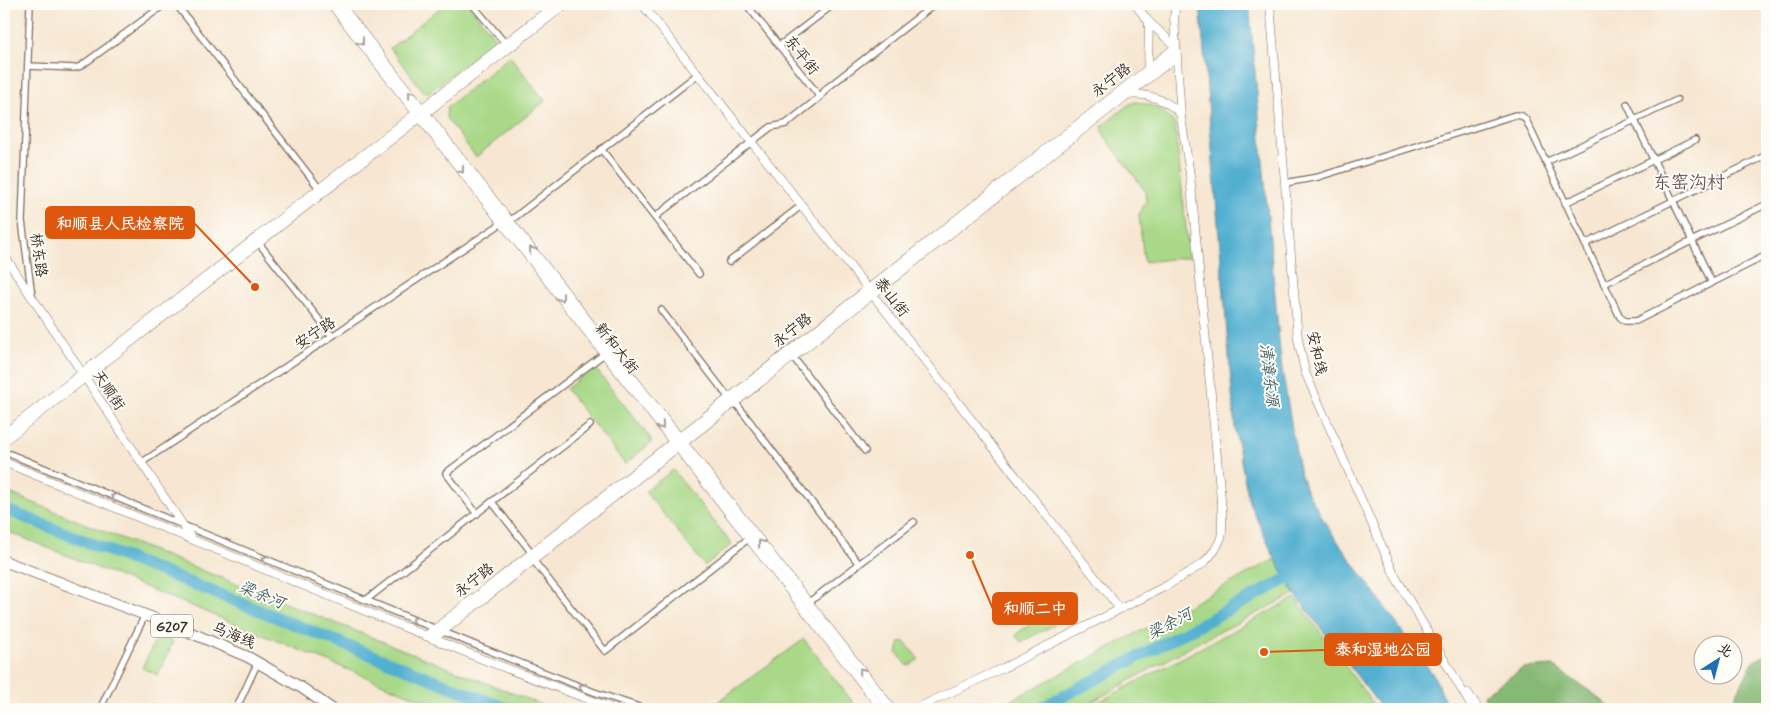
<svg xmlns="http://www.w3.org/2000/svg" width="1771" height="713" viewBox="0 0 1771 713" font-family="Mynerve,'LXGW WenKai TC',sans-serif">
<rect width="100%" height="100%" fill="#fdfcf7"/>
<filter id="ink" filterUnits="userSpaceOnUse"><feTurbulence type="fractalNoise" baseFrequency=".02" numOctaves="2"/><feDisplacementMap in="SourceGraphic" scale="10" xChannelSelector="R" yChannelSelector="G"/><feConvolveMatrix kernelMatrix="1 2 1 2 8 2 1 2 1" color-interpolation-filters="sRGB"/></filter>
<filter id="wash" filterUnits="userSpaceOnUse"><feTurbulence type="fractalNoise" baseFrequency=".0096" numOctaves="4" result="noise"/><feDisplacementMap in="SourceGraphic" scale="20" xChannelSelector="R" yChannelSelector="G"/><feGaussianBlur stdDeviation="1.12" result="paint"/><feColorMatrix in="noise" values="0 0 0 0 0 0 0 0 0 0 0 0 0 0 0 0 0 1.4 0 .05"/><feComposite in="paint" operator="in"/></filter>
<g filter="url(#wash)">
<rect width="100%" height="100%" fill="#f7e7d2"/>
<g fill="#a9d988" stroke="#728253">
<polygon points="445,4 468,4 497,40 428,93 424,92 390,48"/>
<polygon points="510,56 545,101 476,157 446,118 447,107"/>
<path d="M1135,102C1150,103 1167,111 1175,125L1189,257L1144,262L1139,214L1146,202L1145,191L1104,135L1102,126L1128,105Z"/>
<polygon points="594,367 651,439 651,443 625,464 566,389"/>
<polygon points="673,470 732,544 705,566 645,491"/>
<path d="M4,491C186,565 370,636 552,709H445L4,530Z"/>
<polygon points="1275,559 1295,594 1201,641 1079,709 995,709"/>
<polygon points="1295,598 1377,709 1084,709 1091,706"/>
<polygon points="1047,611 1052,617 1054,625 1021,642 1017,638 1016,636 1019,632"/>
<polygon points="158,635 173,642 158,675 142,668"/>
<polygon points="804,639 858,709 708,709"/>
<polygon points="904,641 918,658 918,660 908,666 897,653 900,642"/>
</g>
<g fill="#86b974" stroke="#607249">
<polygon points="1767,654 1767,709 1729,709 1753,662"/>
<polygon points="1553,666 1594,694 1612,709 1488,709 1483,695 1523,668"/>
</g>
<polygon fill="#51afd0" stroke="#466c77" points="1200,4 1249,4 1281,363 1299,470 1306,490 1329,529 1432,673 1438,684 1448,709 1382,709 1295,594 1275,559 1249,502 1235,430"/>
<g fill="none" stroke-linecap="round" stroke-linejoin="round">
<g stroke="#51afd0" stroke-width="12">
<polyline points="4,509 507,709"/>
<polyline points="1039,709 1300,572"/>
</g>
</g>
</g>
<g filter="url(#ink)">
<g fill="none" stroke-linecap="round" stroke-linejoin="round">
<defs>
<g id="street">
<polyline points="30,4 22,221 32,296"/>
<polyline points="176,4 319,188"/>
<polyline points="472,4 505,43"/>
<polyline points="746,4 820,97"/>
<polyline points="779,46 834,4"/>
<polyline points="28,66 75,68 81,66 165,4"/>
<polyline points="1627,104 1712,283"/>
<polyline points="601,149 699,274"/>
<polyline points="1546,162 1677,100"/>
<polyline points="1285,183 1318,177 1515,115 1522,116 1526,120 1620,317 1625,321 1636,321 1767,255"/>
<polyline points="1565,203 1695,140"/>
<polyline points="655,217 771,127 786,124 820,97 827,88 935,4"/>
<polyline points="510,221 698,74"/>
<polyline points="258,242 332,336"/>
<polyline points="1585,244 1767,155"/>
<polyline points="729,262 802,205"/>
<polyline points="1604,284 1767,204"/>
<polyline points="661,310 729,398"/>
<polyline points="793,357 865,451"/>
<polyline points="735,402 859,564"/>
<polyline points="4,454 10,454 480,647 594,692 645,709"/>
<polyline points="141,463 502,223"/>
<polyline points="492,502 532,553"/>
<polyline points="477,514 446,473 604,354"/>
<polyline points="533,560 605,651 748,539"/>
<polyline points="366,600 590,425"/>
<polyline points="808,603 914,522"/>
<polyline points="100,709 145,615"/>
<polyline points="236,709 258,662"/>
</g>
<g id="secondary">
<polyline points="331,4 882,709"/>
<polyline points="340,4 892,709"/>
<polyline points="642,4 949,391 1120,609"/>
<polyline points="1270,4 1298,339 1305,372 1395,576 1473,709"/>
<polyline points="1148,69 1149,22"/>
<path d="M1127,95C1147,93 1167,99 1181,115"/>
<polyline points="4,255 192,539"/>
<polyline points="4,434 556,4"/>
<polyline points="4,441 566,4"/>
<polyline points="4,462 482,659 614,709"/>
<polyline points="426,636 1176,47 1149,22 1135,4"/>
<polyline points="433,639 1177,56"/>
<polyline points="1468,693 1479,709"/>
<polyline points="915,709 1003,668 1168,585 1204,563 1215,550 1221,538 1222,531 1222,510 1190,175 1181,117 1174,17 1176,4"/>
</g>
<polyline id="highway" points="4,561 182,629 248,657 302,688 332,709"/>
</defs>
<use href="#street" stroke="#7d6c5d" stroke-width="8"/>
<use href="#secondary" stroke="#7d6c5d" stroke-width="9"/>
<use href="#highway" stroke="#7d6c5d" stroke-width="12"/>
<use href="#street" stroke="#fff" stroke-width="5.5"/>
<use href="#secondary" stroke="#fff" stroke-width="8"/>
<use href="#highway" stroke="#fff" stroke-width="10"/>
</g>
<defs><path id="oneway-chevron" d="M-2-3.5L2.5 0L-2 3.5" fill="none" stroke-width="1.6" stroke-linecap="round" stroke-linejoin="round" transform="scale(1.25)"/></defs>
<g stroke="#a79f9a">
<use href="#oneway-chevron" transform="translate(361 42) rotate(52)"/>
<use href="#oneway-chevron" transform="translate(411 94) rotate(-128)"/>
<use href="#oneway-chevron" transform="translate(461 170) rotate(52)"/>
<use href="#oneway-chevron" transform="translate(532 250) rotate(-128)"/>
<use href="#oneway-chevron" transform="translate(561 298) rotate(52)"/>
<use href="#oneway-chevron" transform="translate(661 426) rotate(52)"/>
<use href="#oneway-chevron" transform="translate(114 497) rotate(-158)"/>
<use href="#oneway-chevron" transform="translate(761 543) rotate(-128)"/>
<use href="#oneway-chevron" transform="translate(265 559) rotate(-158)"/>
<use href="#oneway-chevron" transform="translate(415 620) rotate(-158)"/>
<use href="#oneway-chevron" transform="translate(862 671) rotate(-128)"/>
<use href="#oneway-chevron" transform="translate(582 687) rotate(-158)"/>
</g>
</g>
<g text-anchor="middle" stroke-width="4" stroke-linejoin="round" paint-order="stroke">
<rect fill="#fdfcf7" stroke="#75695f" stroke-width="1" x="151" y="614.5" width="42" height="23" rx="4"/>
<g font-size="14" font-weight="bold" fill="#3b2a1e">
<text x="172" y="631">G207</text>
</g>
<g font-size="15" fill="#3b2a1e" stroke="#fdfcf7">
<text transform="translate(802 55) rotate(52)" y="5">东平街</text>
<text transform="translate(1111 80) rotate(-38)" y="5">永宁路</text>
<text transform="translate(39 255) rotate(82)" y="5">桥东路</text>
<text transform="translate(892 297) rotate(52)" y="5">泰山街</text>
<text transform="translate(792 330) rotate(-38)" y="5">永宁路</text>
<text transform="translate(315 333) rotate(-33)" y="5">安宁路</text>
<text transform="translate(617 348) rotate(52)" y="5">新和大街</text>
<text transform="translate(1317 353) rotate(78)" y="5">安和线</text>
<text transform="translate(109 390) rotate(56)" y="5">天顺街</text>
<text transform="translate(474 580) rotate(-38)" y="5">永宁路</text>
<text transform="translate(234 635) rotate(23)" y="5">乌海线</text>
</g>
<g font-size="16" font-style="italic" fill="#445f65" stroke="#fdfcf7">
<text transform="translate(1270 375) rotate(83)" y="6">清漳东源</text>
<text transform="translate(262 594) rotate(22)" y="6">梁余河</text>
<text transform="translate(1169 623) rotate(-28)" y="6">梁余河</text>
</g>
<g font-size="18" fill="#6c5055" stroke="#fdfcf7">
<text x="1689" y="188">东窑沟村</text>
</g>
</g>
<path fill="none" stroke="#df570d" stroke-width="2" d="M255 287L194 223M970 555L993 609M1264 652L1325 650"/>
<g fill="#df570d" stroke="#fdfcf7" stroke-width="2">
<circle cx="255" cy="287" r="5"/>
<circle cx="970" cy="555" r="5"/>
<circle cx="1264" cy="652" r="5"/>
</g>
<g fill="#df570d" stroke="#df570d" stroke-width="2">
<rect x="46" y="207" width="148" height="31" rx="5"/>
<rect x="993" y="593" width="84" height="31" rx="5"/>
<rect x="1325" y="634" width="116" height="31" rx="5"/>
</g>
<g font-size="16" text-anchor="middle" font-weight="bold" fill="#fff">
<text x="120" y="229">和顺县人民检察院</text>
<text x="1035" y="614">和顺二中</text>
<text x="1383" y="655">泰和湿地公园</text>
</g>
<rect width="1771" height="713" fill="none" stroke="#fdfcf7" stroke-width="20"/>
<g transform="translate(1718 660) rotate(36)"><circle r="24" fill="#fdfcf7" stroke="#afa8a0"/>
<path d="M0-4L9 19L0 12L-9 19Z" fill="#1f6fb2"/>
<text y="-8" font-size="14" font-weight="bold" text-anchor="middle" fill="#3b2a1e">北</text>
</g>
</svg>
